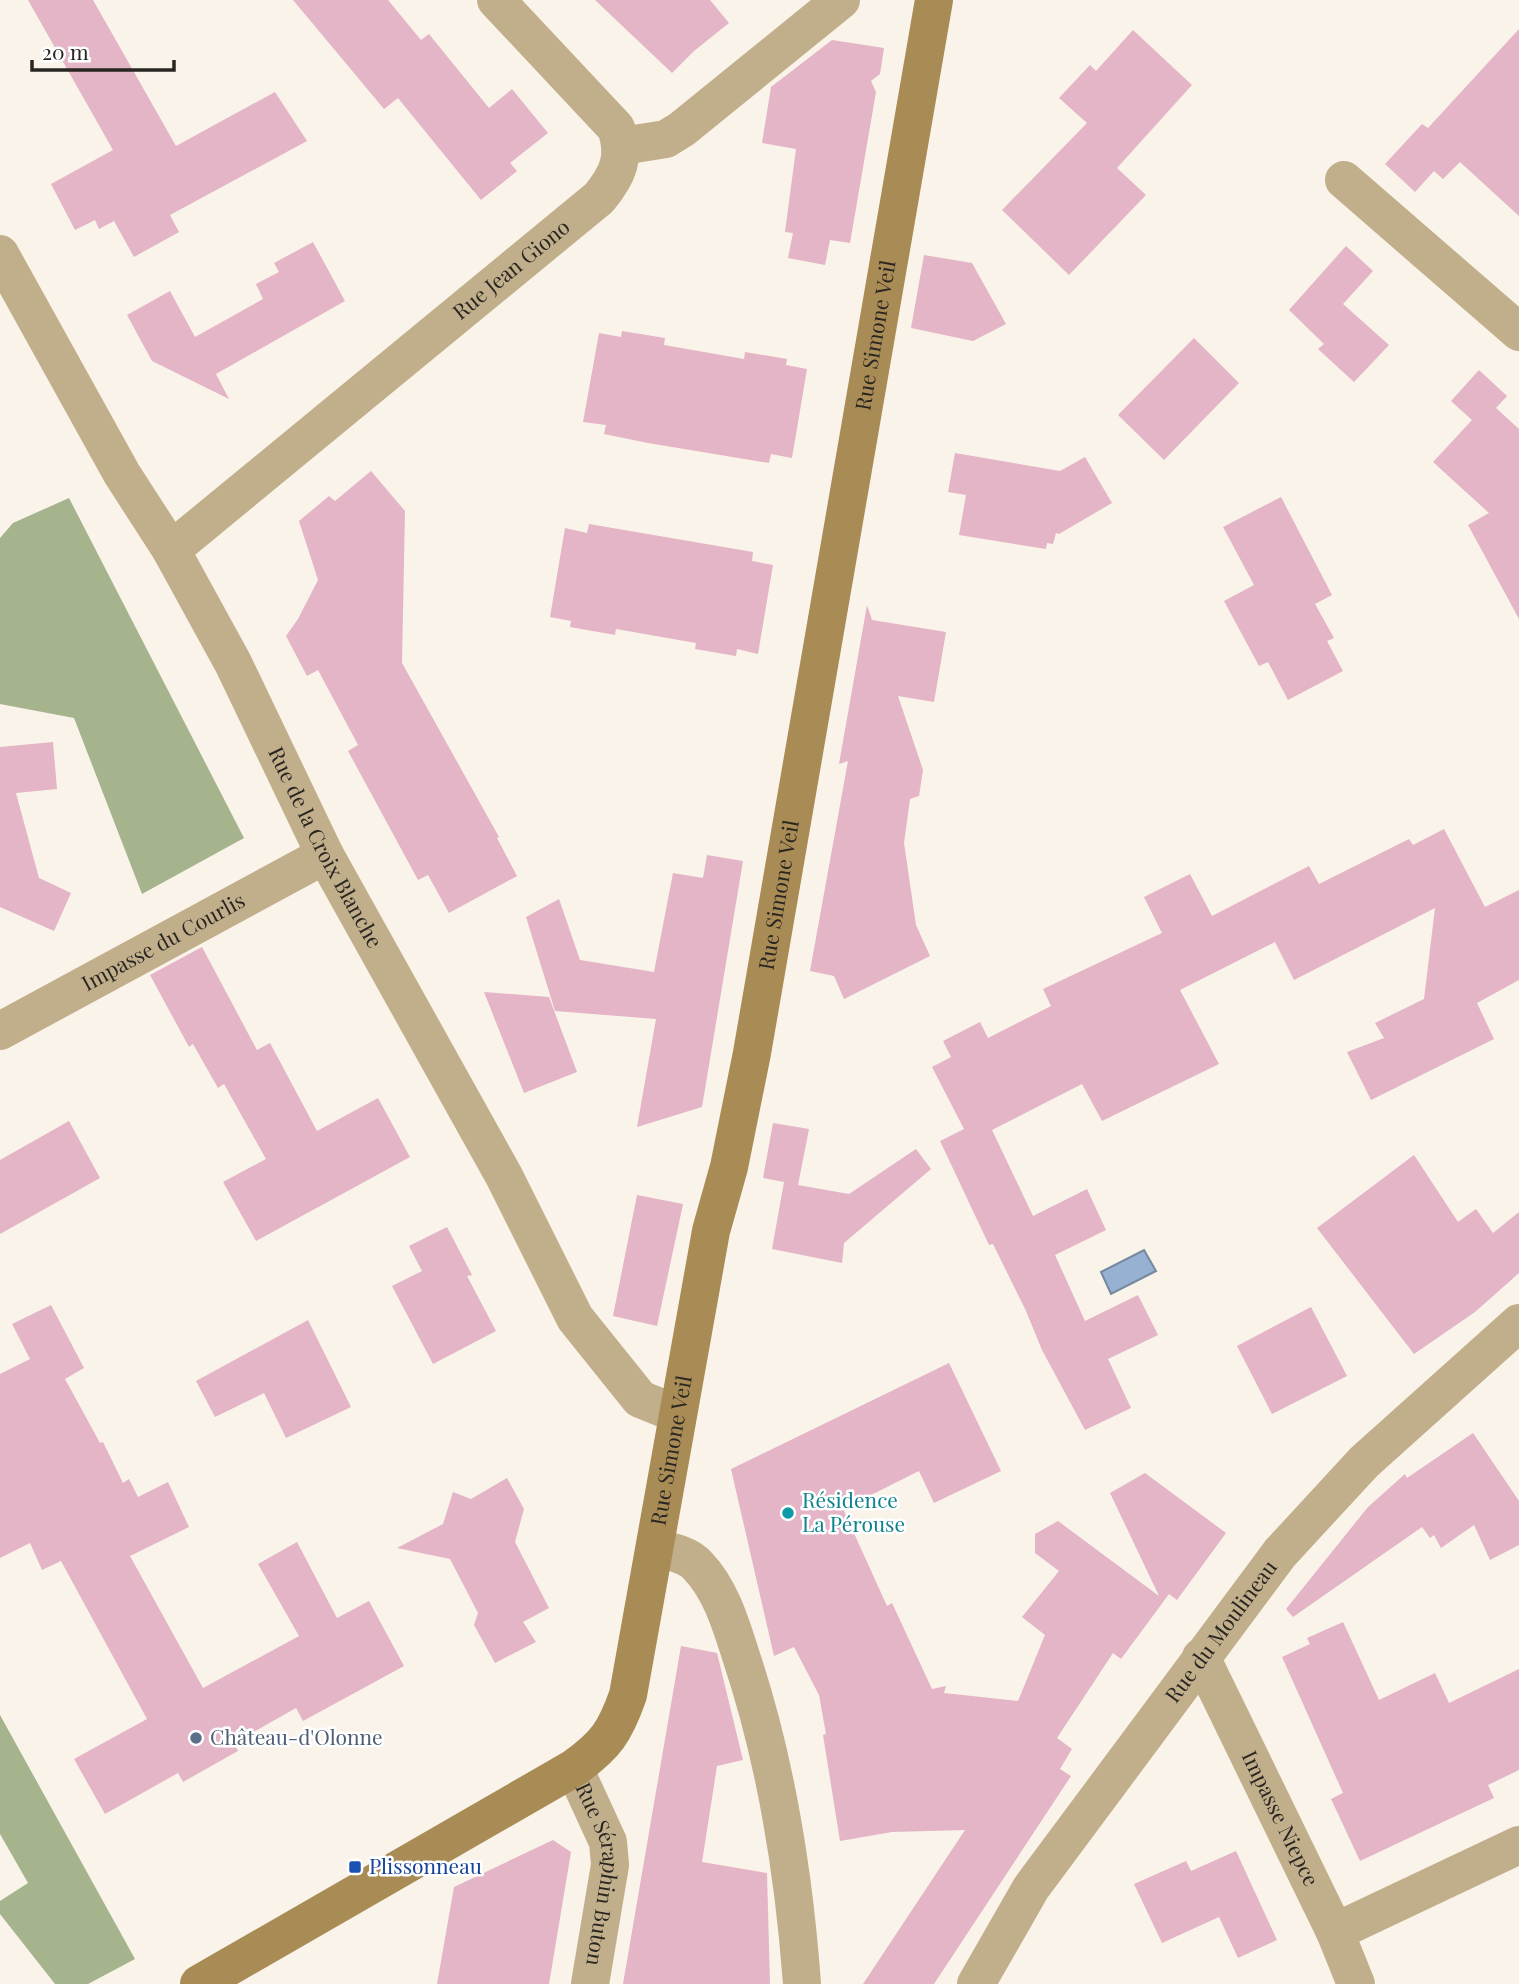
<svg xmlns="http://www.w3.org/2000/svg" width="1519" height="1984" viewBox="0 0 1519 1984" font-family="'Playfair Display',serif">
<rect width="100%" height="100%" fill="#faf3e9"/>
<g fill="#a5b48d">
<polygon points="69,498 244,838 142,894 74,718 0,704 0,538 13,523"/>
<polygon points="0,1715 135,1959 88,1984 55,1984 0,1914 0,1901 28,1883 0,1834"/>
</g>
<polygon fill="#97b1d3" stroke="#76879e" stroke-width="2" points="1144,1250 1156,1271 1111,1294 1101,1272"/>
<g fill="#e3b5c6">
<polygon points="28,0 93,0 176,146 275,92 307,141 170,215 179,232 134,257 114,221 99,229 95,220 75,230 51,184 113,150"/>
<polygon points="293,0 388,0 421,40 429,34 489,108 512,89 548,133 510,163 517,171 481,200 398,98 384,109"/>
<polygon points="595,0 710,0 729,23 694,51 672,73"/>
<polygon points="1519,29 1519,216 1460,162 1443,179 1434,171 1415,192 1385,164 1422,124 1428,128"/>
<polygon points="1133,30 1192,85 1117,168 1146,195 1069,275 1002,210 1087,123 1059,98 1090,65 1096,71"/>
<polygon points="832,40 884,48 880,74 871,81 876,92 850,243 830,240 825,265 788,258 793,233 785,232 796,149 762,143 771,87"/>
<polygon points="313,242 345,301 216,374 229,399 152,361 127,315 170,291 195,337 263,299 256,284 279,272 274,263"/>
<polygon points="1346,246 1373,271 1343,304 1389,345 1354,382 1318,349 1324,344 1289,310"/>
<polygon points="924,255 972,263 1006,324 973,341 911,328"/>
<polygon points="622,331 665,338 664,345 744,359 745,352 787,359 786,365 807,369 792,458 771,454 769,463 648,443 604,434 606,425 583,422 599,333 621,337"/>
<polygon points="1194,338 1239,383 1164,460 1118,415"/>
<polygon points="1479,370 1507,396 1496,408 1519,429 1519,619 1468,525 1489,513 1433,462 1472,420 1451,401"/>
<polygon points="955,453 1060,471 1085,457 1112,503 1059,534 1056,533 1053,544 1047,543 1046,549 959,535 966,495 948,492"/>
<polygon points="371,471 405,511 402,663 499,837 497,838 517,876 449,913 428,875 418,880 348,751 358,745 318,670 307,676 286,636 298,619 318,580 299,521 329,496 335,501"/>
<polygon points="1281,497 1332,595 1315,604 1334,638 1327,641 1343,671 1288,700 1268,662 1259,666 1224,601 1254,585 1223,527"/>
<polygon points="589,524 753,552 752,561 773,565 758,654 737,649 736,656 695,649 696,643 616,629 615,635 570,627 571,621 550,617 565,528 587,533"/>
<polygon points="867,605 872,620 946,632 934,702 898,696 923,770 919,796 910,799 904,843 916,925 930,956 844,999 834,976 810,971 848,761 839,764"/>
<polygon points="53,742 57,789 16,793 39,878 71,893 54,931 0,907 0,747"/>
<polygon points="1444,829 1485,907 1519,890 1519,980 1477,1003 1494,1039 1371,1100 1347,1052 1384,1038 1375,1023 1424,999 1435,908 1294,980 1275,942 1180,990 1219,1064 1102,1121 1082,1084 992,1130 1033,1216 1087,1189 1106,1230 1055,1255 1085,1321 1138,1295 1158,1335 1108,1359 1131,1408 1085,1430 1042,1350 1026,1311 993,1244 989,1245 940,1141 964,1129 932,1067 951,1057 943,1041 980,1022 988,1038 1051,1006 1043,989 1162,933 1144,897 1190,874 1212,916 1309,866 1319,884 1409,839 1413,845"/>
<polygon points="707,855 743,861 702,1107 637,1127 656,1019 555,1011 526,917 559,899 580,960 654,972 673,873 703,878"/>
<polygon points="202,947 257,1050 270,1043 317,1131 378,1098 410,1157 256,1241 223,1182 266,1159 224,1084 218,1088 193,1044 189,1047 150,975"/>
<polygon points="484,992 549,997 577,1072 524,1093"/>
<polygon points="69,1121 100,1178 0,1234 0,1160"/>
<polygon points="773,1123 809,1129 798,1185 849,1194 916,1149 931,1169 844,1243 842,1263 772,1249 784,1182 763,1178"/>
<polygon points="1414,1155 1458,1222 1476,1209 1493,1233 1519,1212 1519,1273 1475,1312 1414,1354 1317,1228"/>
<polygon points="637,1195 683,1204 657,1326 613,1316"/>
<polygon points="447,1227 472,1275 467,1276 496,1331 433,1364 392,1286 422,1271 409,1246"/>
<polygon points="51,1305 84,1368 65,1379 100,1443 103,1442 123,1483 129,1479 138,1497 168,1482 189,1527 130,1556 203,1688 299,1636 258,1564 297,1542 337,1618 369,1601 404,1666 303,1721 296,1708 234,1743 238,1751 183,1782 178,1773 105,1814 74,1759 147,1719 61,1561 42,1570 30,1543 0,1558 0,1374 30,1359 12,1324"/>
<polygon points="1311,1307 1347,1376 1272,1414 1237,1346"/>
<polygon points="308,1320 351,1407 286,1438 264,1393 215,1417 196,1381"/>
<polygon points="949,1363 1001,1471 934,1503 919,1471 843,1509 887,1606 892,1603 932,1689 946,1686 944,1693 1018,1701 1045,1635 1022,1617 1059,1571 1035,1553 1035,1534 1058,1521 1159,1596 1110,1493 1145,1473 1226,1533 1177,1600 1169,1594 1121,1659 1113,1653 1057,1738 1072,1749 1060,1769 1071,1776 934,1984 863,1984 965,1830 892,1832 840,1841 823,1735 826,1734 819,1695 794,1647 774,1656 731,1469"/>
<polygon points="1473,1433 1519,1501 1519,1545 1490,1560 1474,1525 1441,1548 1434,1535 1430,1538 1422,1527 1293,1617 1286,1609 1368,1507 1405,1474 1407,1478"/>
<polygon points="507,1478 524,1509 515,1542 549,1608 523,1622 536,1642 495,1663 474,1625 478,1613 450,1559 397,1548 443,1524 453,1492 471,1499"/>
<polygon points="1343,1622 1379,1700 1435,1673 1449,1703 1519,1669 1519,1770 1488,1785 1494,1798 1360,1861 1331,1799 1343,1793 1282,1657 1310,1644 1307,1638"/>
<polygon points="681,1646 717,1653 743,1760 717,1766 702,1862 767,1873 770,1984 623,1984"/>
<polygon points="553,1840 571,1852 549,1984 437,1984 454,1887"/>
<polygon points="1236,1851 1277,1940 1238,1958 1219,1917 1162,1943 1134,1884 1186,1861 1191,1871"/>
</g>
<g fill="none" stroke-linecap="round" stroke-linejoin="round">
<g stroke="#c1ae8b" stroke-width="38">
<polyline points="622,146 666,139 682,129 841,0"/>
<polyline points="1344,180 1519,332"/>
<path id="s1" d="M0,254L122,474L171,550L233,663L325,855L504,1176L575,1318L640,1399L677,1414"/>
<path id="s2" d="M171,550L599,198C618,175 626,157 616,128L496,0"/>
<path id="s3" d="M0,1031L325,855"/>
<path d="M655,1548C669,1551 688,1554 698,1566C721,1590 731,1625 741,1656C776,1761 794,1874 802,1984"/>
<path id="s4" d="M1201,1657L1335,1932L1356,1984"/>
<polyline points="1335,1932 1519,1845"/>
<path id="s5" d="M976,1984L1031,1888L1280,1553L1364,1462L1519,1323"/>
</g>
<path stroke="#c1ae8b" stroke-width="38" id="s6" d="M574,1768L608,1842L610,1865L590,1984"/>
<path stroke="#a88b55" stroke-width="38" id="s7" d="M199,1984L574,1768C606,1745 615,1732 628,1695L711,1231L729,1167L752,1053L934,0"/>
</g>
<circle fill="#0f9aa8" stroke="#fff" stroke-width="2.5" cx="788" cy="1513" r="7"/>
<circle fill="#5c6f8a" stroke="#fff" stroke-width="2.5" cx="196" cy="1738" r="7"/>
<rect fill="#1a4fb4" stroke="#fff" stroke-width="2.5" x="348" y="1860" width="14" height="14" rx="3.5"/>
<g text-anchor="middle" stroke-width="5" stroke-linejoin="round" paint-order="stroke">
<g font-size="21" fill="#292622" stroke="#fff">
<text dy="7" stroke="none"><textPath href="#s2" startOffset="441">Rue Jean Giono</textPath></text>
<text dy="7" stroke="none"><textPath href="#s7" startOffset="1908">Rue Simone Veil</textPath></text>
<text dy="7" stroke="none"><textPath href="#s1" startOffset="677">Rue de la Croix Blanche</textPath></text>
<text dy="7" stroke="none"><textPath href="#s7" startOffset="1340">Rue Simone Veil</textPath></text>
<text dy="7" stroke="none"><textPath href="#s3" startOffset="186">Impasse du Courlis</textPath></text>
<text dy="7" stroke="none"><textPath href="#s7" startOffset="774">Rue Simone Veil</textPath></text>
<text dy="7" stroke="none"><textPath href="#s5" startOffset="430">Rue du Moulineau</textPath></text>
<text dy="7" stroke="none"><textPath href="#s4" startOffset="180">Impasse Niepce</textPath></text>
<text dy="7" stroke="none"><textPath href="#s6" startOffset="112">Rue Séraphin Buton</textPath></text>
</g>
<g font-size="21" fill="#0d838f" stroke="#fff" text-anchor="start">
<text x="802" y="1508">Résidence<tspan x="802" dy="24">La Pérouse</tspan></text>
</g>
<g font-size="21" fill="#4e5e75" stroke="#fff" text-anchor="start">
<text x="210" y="1745">Château-d'Olonne</text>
</g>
<g font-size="21" fill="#164399" stroke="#fff" text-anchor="start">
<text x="369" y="1874">Plissonneau</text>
</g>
</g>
<path d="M32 60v10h142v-10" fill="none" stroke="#292622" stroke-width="3.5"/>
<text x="42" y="60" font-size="21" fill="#292622" stroke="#ffffff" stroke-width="5" paint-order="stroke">20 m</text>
</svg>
